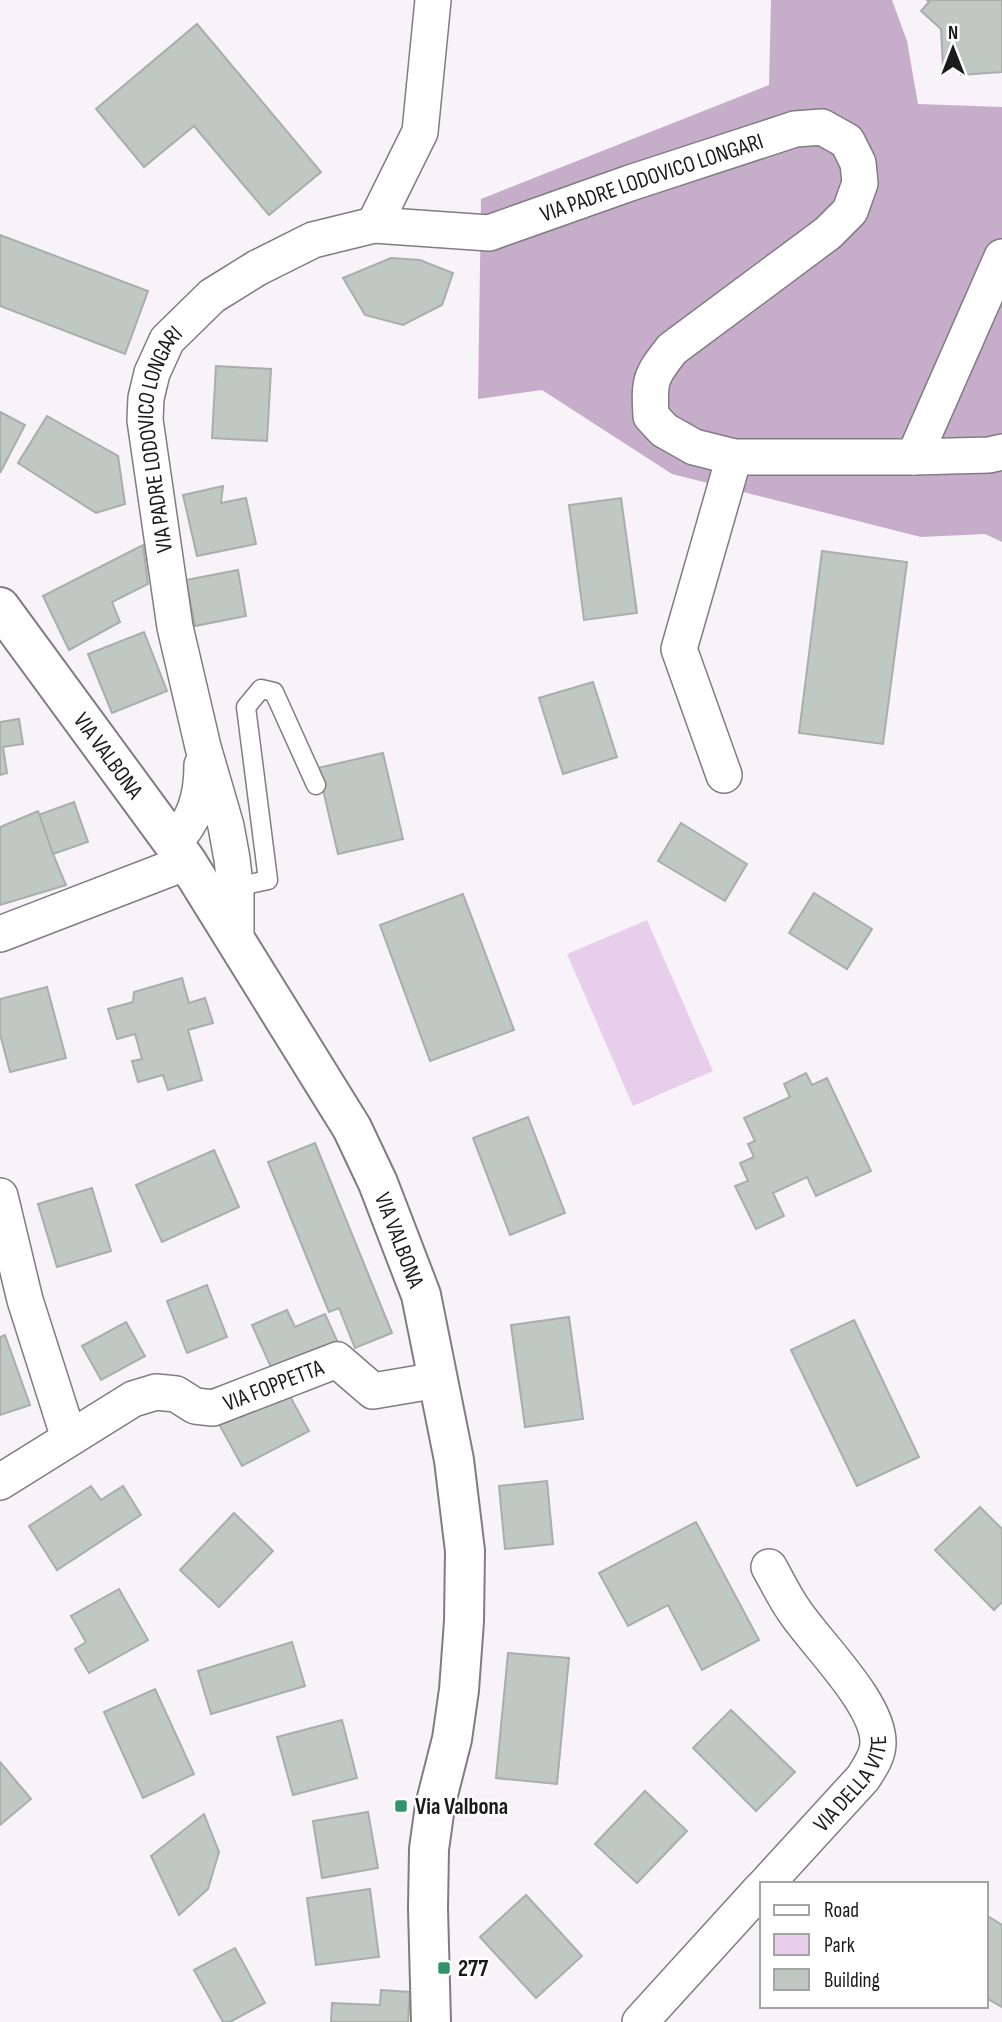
<svg xmlns="http://www.w3.org/2000/svg" width="1002" height="2022" viewBox="0 0 1002 2022" font-family="'Sofia Sans Condensed',sans-serif">
<rect width="100%" height="100%" fill="#f8f2f9"/>
<polygon fill="#e7cfeb" points="647,920 713,1071 633,1106 567,954"/>
<polygon fill="#c6aeca" points="771,0 892,0 907,41 918,104 1002,107 1002,542 985,534 921,537 672,474 542,390 478,399 481,199 769,85"/>
<g fill="#c0c8c3" stroke="#a7afab" stroke-width="2">
<polygon points="927,0 1002,0 1002,72 961,75 961,66 943,67 941,29 921,11 929,2"/>
<polygon points="197,24 321,172 269,215 194,126 144,167 96,109"/>
<polygon points="0,235 148,291 125,354 0,306"/>
<polygon points="391,258 420,260 453,273 442,305 403,325 365,315 343,278"/>
<polygon points="216,366 271,369 267,441 212,438"/>
<polygon points="0,412 25,425 0,473"/>
<polygon points="47,416 118,456 125,504 96,513 18,463"/>
<polygon points="223,486 221,503 246,498 256,544 197,556 183,495"/>
<polygon points="621,498 637,613 584,620 569,505"/>
<polygon points="143,545 148,584 112,602 120,622 69,650 43,596"/>
<polygon points="822,551 907,562 883,744 799,733"/>
<polygon points="238,570 246,616 195,626 186,580"/>
<polygon points="144,632 167,691 112,713 88,654"/>
<polygon points="593,682 617,757 563,774 539,698"/>
<polygon points="19,719 23,744 3,747 7,773 0,775 0,722"/>
<polygon points="383,753 403,839 338,854 318,768"/>
<polygon points="74,802 88,842 53,854 38,815"/>
<polygon points="38,811 53,854 66,885 0,905 0,827"/>
<polygon points="681,823 747,864 725,901 658,861"/>
<polygon points="814,893 872,929 847,969 789,933"/>
<polygon points="463,894 514,1030 430,1061 380,925"/>
<polygon points="182,978 189,1003 205,998 213,1023 188,1030 202,1080 168,1090 163,1075 138,1082 132,1061 142,1059 135,1034 117,1039 108,1009 133,1002 134,992"/>
<polygon points="47,987 66,1058 10,1072 0,1034 0,999"/>
<polygon points="806,1073 812,1085 827,1078 871,1171 816,1196 807,1177 773,1193 784,1216 756,1229 735,1186 748,1181 740,1163 754,1157 748,1144 755,1141 744,1118 790,1097 784,1084"/>
<polygon points="528,1117 565,1213 510,1235 473,1138"/>
<polygon points="315,1143 392,1333 355,1348 339,1308 329,1312 268,1162"/>
<polygon points="214,1150 239,1207 162,1242 136,1185"/>
<polygon points="92,1188 111,1251 57,1267 38,1204"/>
<polygon points="207,1285 227,1337 187,1353 167,1301"/>
<polygon points="287,1310 295,1327 325,1314 339,1345 274,1374 252,1325"/>
<polygon points="569,1317 583,1419 525,1427 511,1325"/>
<polygon points="854,1320 919,1457 857,1486 791,1350"/>
<polygon points="126,1322 145,1356 101,1380 82,1346"/>
<polygon points="5,1335 30,1405 0,1415 0,1337"/>
<polygon points="286,1389 309,1431 242,1466 219,1424"/>
<polygon points="547,1481 553,1544 505,1549 499,1486"/>
<polygon points="91,1486 101,1500 123,1486 141,1515 57,1570 29,1526"/>
<polygon points="980,1507 1002,1529 1002,1602 994,1610 935,1550"/>
<polygon points="234,1513 273,1551 219,1607 180,1570"/>
<polygon points="696,1522 759,1640 702,1670 668,1605 628,1626 599,1573"/>
<polygon points="119,1589 148,1640 89,1673 75,1649 86,1642 71,1616"/>
<polygon points="292,1642 305,1686 211,1714 198,1671"/>
<polygon points="508,1653 569,1658 557,1784 496,1778"/>
<polygon points="155,1689 194,1774 143,1798 104,1712"/>
<polygon points="731,1710 795,1772 756,1811 693,1748"/>
<polygon points="342,1720 357,1778 293,1795 277,1737"/>
<polygon points="0,1762 31,1799 0,1825"/>
<polygon points="645,1791 687,1831 637,1883 595,1844"/>
<polygon points="368,1812 378,1868 322,1878 313,1821"/>
<polygon points="204,1814 219,1852 208,1889 179,1915 151,1856"/>
<polygon points="370,1889 379,1957 316,1965 307,1898"/>
<polygon points="526,1895 582,1956 536,1998 480,1937"/>
<polygon points="986,1915 1002,1925 1002,2007 986,1998"/>
<polygon points="235,1948 265,2003 230,2022 223,2022 194,1970"/>
<polygon points="381,1990 410,1992 408,2022 331,2022 332,2003 380,2005"/>
</g>
<g fill="none" stroke-linecap="round" stroke-linejoin="round">
<defs>
<polyline id="service" points="236,887 268,880 246,707 261,689 274,692 316,785"/>
<g id="minor">
<polyline points="374,225 420,132 433,0"/>
<polyline points="914,457 1002,257"/>
<polyline points="724,775 679,649 734,457"/>
<path d="M173,843C195,821 202,796 202,765"/>
<polyline points="0,934 187,862"/>
<path id="s1" d="M236,939V894L232,859L226,826L203,747L175,627L145,420L146,398L152,373L167,340L212,296L257,268L313,240L374,225L489,233L630,183L795,129L822,127L847,141L858,163L860,183L850,211L828,233L672,349C650,377 649,380 651,416L664,430L694,447L734,457H914L989,455L1002,452"/>
<polyline points="0,1196 25,1300 69,1438"/>
<path id="s2" d="M0,1482L133,1399L156,1392L176,1394L195,1406L213,1408L337,1360L373,1391L438,1380"/>
<path id="s3" d="M766,1884L863,1778C870,1767 878,1756 878,1743C879,1703 815,1643 793,1609C784,1596 777,1581 769,1567"/>
<polyline points="640,2022 762,1888"/>
</g>
<g id="tertiary">
<path id="s4" d="M0,607L187,862L352,1128L378,1183L421,1295L454,1460L465,1551L464,1621L459,1690L452,1739L435,1806L429,1849L428,1908L431,2022"/>
</g>
</defs>
<use href="#service" stroke="#817c82" stroke-width="21"/>
<use href="#minor" stroke="#817c82" stroke-width="38"/>
<use href="#tertiary" stroke="#817c82" stroke-width="42"/>
<use href="#service" stroke="#fff" stroke-width="18"/>
<use href="#minor" stroke="#fff" stroke-width="35"/>
<use href="#tertiary" stroke="#fff" stroke-width="38"/>
</g>
<g fill="#33936d" stroke="#fff" stroke-width="2.5">
<rect x="394" y="1799" width="14" height="14" rx="3.5"/>
<rect x="437" y="1961" width="14" height="14" rx="3.5"/>
</g>
<g text-anchor="middle" stroke-width="5" stroke-linejoin="round" paint-order="stroke">
<g font-size="23" fill="#1c1a1d" stroke="#fff">
<text dy="8" stroke="none"><textPath href="#s1" startOffset="1141">VIA PADRE LODOVICO LONGARI</textPath></text>
<text dy="8" stroke="none"><textPath href="#s1" startOffset="511">VIA PADRE LODOVICO LONGARI</textPath></text>
<text dy="8" stroke="none"><textPath href="#s4" startOffset="184">VIA VALBONA</textPath></text>
<text dy="8" stroke="none"><textPath href="#s4" startOffset="751">VIA VALBONA</textPath></text>
<text dy="8" stroke="none"><textPath href="#s2" startOffset="306">VIA FOPPETTA</textPath></text>
<text dy="8" stroke="none"><textPath href="#s3" startOffset="133">VIA DELLA VITE</textPath></text>
</g>
<g font-size="23" font-weight="bold" fill="#1c1a1d" stroke="#fff" text-anchor="start">
<text x="415" y="1814">Via Valbona</text>
<text x="458" y="1976">277</text>
</g>
</g>
<rect x="760" y="1882" width="228" height="126" fill="#ffffff" stroke="#a4a3a5" stroke-width="2"/>
<rect x="774" y="1905" width="35" height="10" fill="#ffffff" stroke="#a4a3a5" stroke-width="2"/>
<text x="824" y="1917" font-size="21" fill="#1c1a1d">Road</text>
<rect x="774" y="1934" width="35" height="21" fill="#e7cfeb" stroke="#a4a3a5" stroke-width="2"/>
<text x="824" y="1952" font-size="21" fill="#1c1a1d">Park</text>
<rect x="774" y="1969" width="35" height="21" fill="#c0c8c3" stroke="#a4a3a5" stroke-width="2"/>
<text x="824" y="1987" font-size="21" fill="#1c1a1d">Building</text>
<g transform="translate(953 49)" stroke="#ffffff" stroke-width="5" paint-order="stroke">
<path d="M0-5L12 26L0 18L-12 26Z" fill="#1c1a1d"/>
<text y="-10" font-size="19" font-weight="bold" text-anchor="middle" fill="#1c1a1d">N</text>
</g>
</svg>
